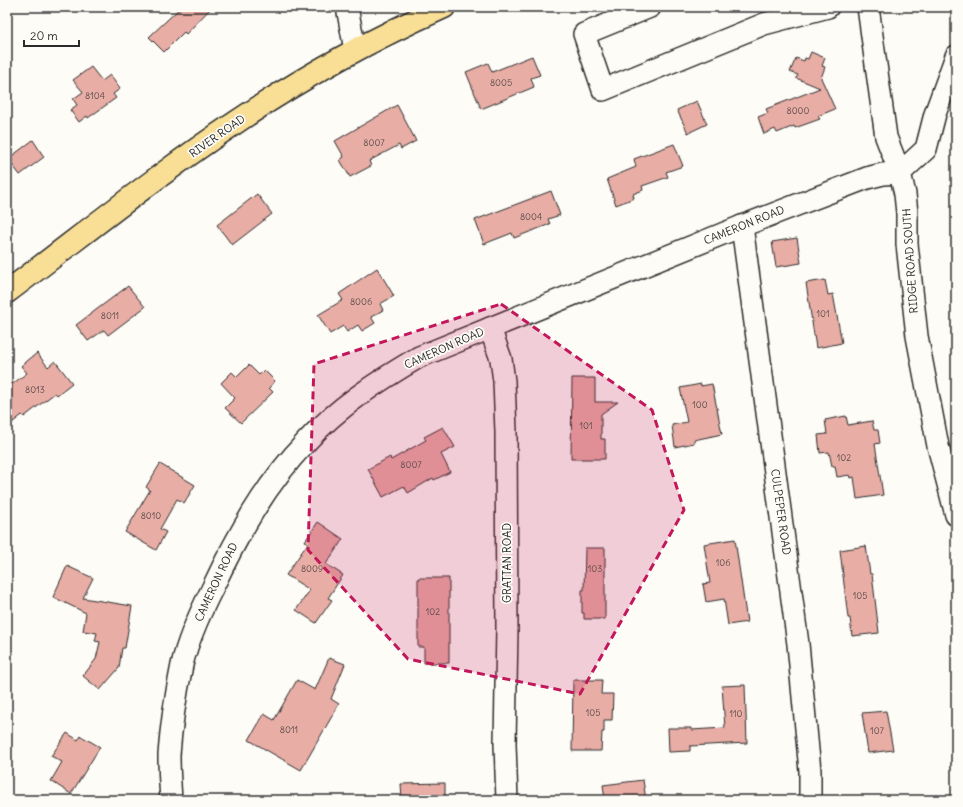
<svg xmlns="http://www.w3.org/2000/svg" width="963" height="807" viewBox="0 0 963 807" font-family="Delius,sans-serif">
<rect width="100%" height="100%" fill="#fdfcf7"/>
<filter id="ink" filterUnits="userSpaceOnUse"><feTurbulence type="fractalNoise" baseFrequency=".025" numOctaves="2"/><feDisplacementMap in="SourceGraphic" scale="8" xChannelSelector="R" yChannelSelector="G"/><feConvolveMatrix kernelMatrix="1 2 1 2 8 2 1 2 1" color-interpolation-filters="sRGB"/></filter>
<g filter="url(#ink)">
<g fill="#e8ada5" stroke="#2b2b2b">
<polygon points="181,7 212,7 186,34 184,32 164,52 149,37"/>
<polygon points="811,52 825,58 822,66 825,67 821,78 835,109 818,116 820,119 795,128 794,126 777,133 775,129 764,134 758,117 768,113 766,109 820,88 796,78 798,75 790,72 796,58 804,61 805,58 808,59"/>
<polygon points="532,56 540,75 531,78 534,87 481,109 466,72 488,63 492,72"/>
<polygon points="91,67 102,81 110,75 120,89 113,94 116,98 88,118 87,116 79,122 70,110 77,105 73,99 83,92 73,80"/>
<polygon points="697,101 707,124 688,133 677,110"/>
<polygon points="397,105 416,141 401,149 399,145 369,161 371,166 350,177 340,160 344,157 335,141"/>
<polygon points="33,140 44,157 20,175 8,159"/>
<polygon points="674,144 683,166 666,172 668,177 642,186 643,190 633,194 634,198 616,205 607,179 636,167 634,159"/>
<polygon points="551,191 560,215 548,219 550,224 514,238 512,233 484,244 475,220"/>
<polygon points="257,194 272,214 232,245 217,225"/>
<polygon points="797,238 801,263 776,267 772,242"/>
<polygon points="377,268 394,296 380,304 383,310 371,317 375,323 362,331 358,325 347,332 343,326 330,334 318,315 343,300 339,294"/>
<polygon points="825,280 828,295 833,294 842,343 816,348 806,283"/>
<polygon points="128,286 145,307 108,335 104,330 88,341 76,325"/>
<polygon points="37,353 48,367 55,361 72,383 57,395 55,393 24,417 22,415 7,427 7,388 27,373 21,366"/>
<polygon points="249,365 259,375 264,370 275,381 269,388 273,392 241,423 225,408 235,398 221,383 232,372 237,377"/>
<polygon points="572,378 595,378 595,402 618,402 601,414 601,439 605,439 605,459 571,459"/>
<polygon points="701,384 701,386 712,384 722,434 694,440 694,443 675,447 672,425 687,422 680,388"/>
<polygon points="846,416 848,425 872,421 874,430 878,430 880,443 875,444 883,495 857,499 854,477 851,478 850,475 837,477 835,466 832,466 829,452 820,453 818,435 827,434 825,420"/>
<polygon points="443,427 455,447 441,454 450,472 434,480 433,478 408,493 404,486 383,497 368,469 390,457 391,460 426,440 424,437"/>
<polygon points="160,464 195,485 184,503 177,499 160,529 166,532 156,550 125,532 150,490 146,487"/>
<polygon points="318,522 343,539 326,564 343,575 328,598 332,600 316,623 296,610 310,590 286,575 308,543 305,541"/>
<polygon points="735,539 747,622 728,625 724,599 706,602 703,584 710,583 704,544"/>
<polygon points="866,546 870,574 872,574 879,633 852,636 850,618 848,618 840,550"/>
<polygon points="585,548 605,548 605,619 584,619 584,613 582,613 582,590 584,590"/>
<polygon points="67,566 93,578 83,598 132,606 125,648 122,648 119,668 100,690 83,676 96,659 100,642 95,641 97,633 83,631 86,613 53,597"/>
<polygon points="418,578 449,578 449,663 424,663 424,647 418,647"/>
<polygon points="329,658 345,664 331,699 339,704 301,770 249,740 264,714 274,720 297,680 315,690"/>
<polygon points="573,680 602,680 601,694 613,694 612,720 604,720 604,732 602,732 601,751 572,751"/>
<polygon points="745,685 747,743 690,746 690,751 669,752 668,728 691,728 691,730 725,728 722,686"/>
<polygon points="886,711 893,750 868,753 862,713"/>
<polygon points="67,733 78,740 81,736 100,747 71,794 51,781 62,762 51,756"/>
<polygon points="643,780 646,800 605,800 603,785"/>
<polygon points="445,783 445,800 402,800 401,784"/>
</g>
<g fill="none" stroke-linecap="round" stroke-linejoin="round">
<defs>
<g id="minor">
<polyline points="347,7 355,50"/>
<polyline points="650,7 584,34 603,90 764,24 828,7"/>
<polyline points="868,7 886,137 900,173 905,194 907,213 907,244 917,336 938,446 956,515"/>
<polyline points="742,226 798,644 810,771 810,800"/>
<polyline points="490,328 501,359 504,381 506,432 507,628 505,744 507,800"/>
<path d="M171,800C170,785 169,770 169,755C171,725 176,694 182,665C188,639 200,613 212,589C237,536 265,485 306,442C338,407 378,381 419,357L742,226L867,178L883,174L900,173L926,149L935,114L956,56"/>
</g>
<path id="major" d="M7,292C83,235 158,174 238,121C303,77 372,39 444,7"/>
</defs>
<use href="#minor" stroke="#2b2b2b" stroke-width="24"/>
<use href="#major" stroke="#2b2b2b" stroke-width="25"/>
<use href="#minor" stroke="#fdfcf7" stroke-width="21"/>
<use href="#major" stroke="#f9df96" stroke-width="22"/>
</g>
</g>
<path fill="#c2185b" fill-opacity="0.2" stroke="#c2185b" stroke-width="3" stroke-dasharray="8 5" stroke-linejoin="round" d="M501,304L652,410L684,510L580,694L408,659L308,550L314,364Z"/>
<g text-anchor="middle" stroke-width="3.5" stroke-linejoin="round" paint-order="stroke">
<g font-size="9" fill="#5a4c4a">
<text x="501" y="86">8005</text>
<text x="95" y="99">8104</text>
<text x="798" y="114">8000</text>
<text x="374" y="146">8007</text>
<text x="531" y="220">8004</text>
<text x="361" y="305">8006</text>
<text x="823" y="317">101</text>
<text x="110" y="319">8011</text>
<text x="35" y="393">8013</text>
<text x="700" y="408">100</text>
<text x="586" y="429">101</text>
<text x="844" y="461">102</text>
<text x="411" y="468">8007</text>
<text x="151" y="519">8010</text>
<text x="723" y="566">106</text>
<text x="312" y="572">8009</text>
<text x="595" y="572">103</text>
<text x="860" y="599">105</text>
<text x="433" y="615">102</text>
<text x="593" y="716">105</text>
<text x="736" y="717">110</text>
<text x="289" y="733">8011</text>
<text x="877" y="734">107</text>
</g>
<g font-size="11" fill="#2b2b2b" stroke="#fdfcf7">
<text transform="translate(217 136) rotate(-35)" y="4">RIVER ROAD</text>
<text transform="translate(744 225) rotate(-22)" y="4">CAMERON ROAD</text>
<text transform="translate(910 261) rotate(-94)" y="4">RIDGE ROAD SOUTH</text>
<text transform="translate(444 348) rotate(-24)" y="4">CAMERON ROAD</text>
<text transform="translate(781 512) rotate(82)" y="4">CULPEPER ROAD</text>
<text transform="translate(507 563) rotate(-90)" y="4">GRATTAN ROAD</text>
<text transform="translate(216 582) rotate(-65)" y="4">CAMERON ROAD</text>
</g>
</g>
<rect width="963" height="807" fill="none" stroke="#fdfcf7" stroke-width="24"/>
<rect x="12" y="12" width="939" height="783" fill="none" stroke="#2b2b2b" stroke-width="1.5" filter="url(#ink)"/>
<path d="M24 40v6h55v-6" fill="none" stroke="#2b2b2b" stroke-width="2"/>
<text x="30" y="40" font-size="12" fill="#2b2b2b" stroke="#fdfcf7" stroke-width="3" paint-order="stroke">20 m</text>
</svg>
